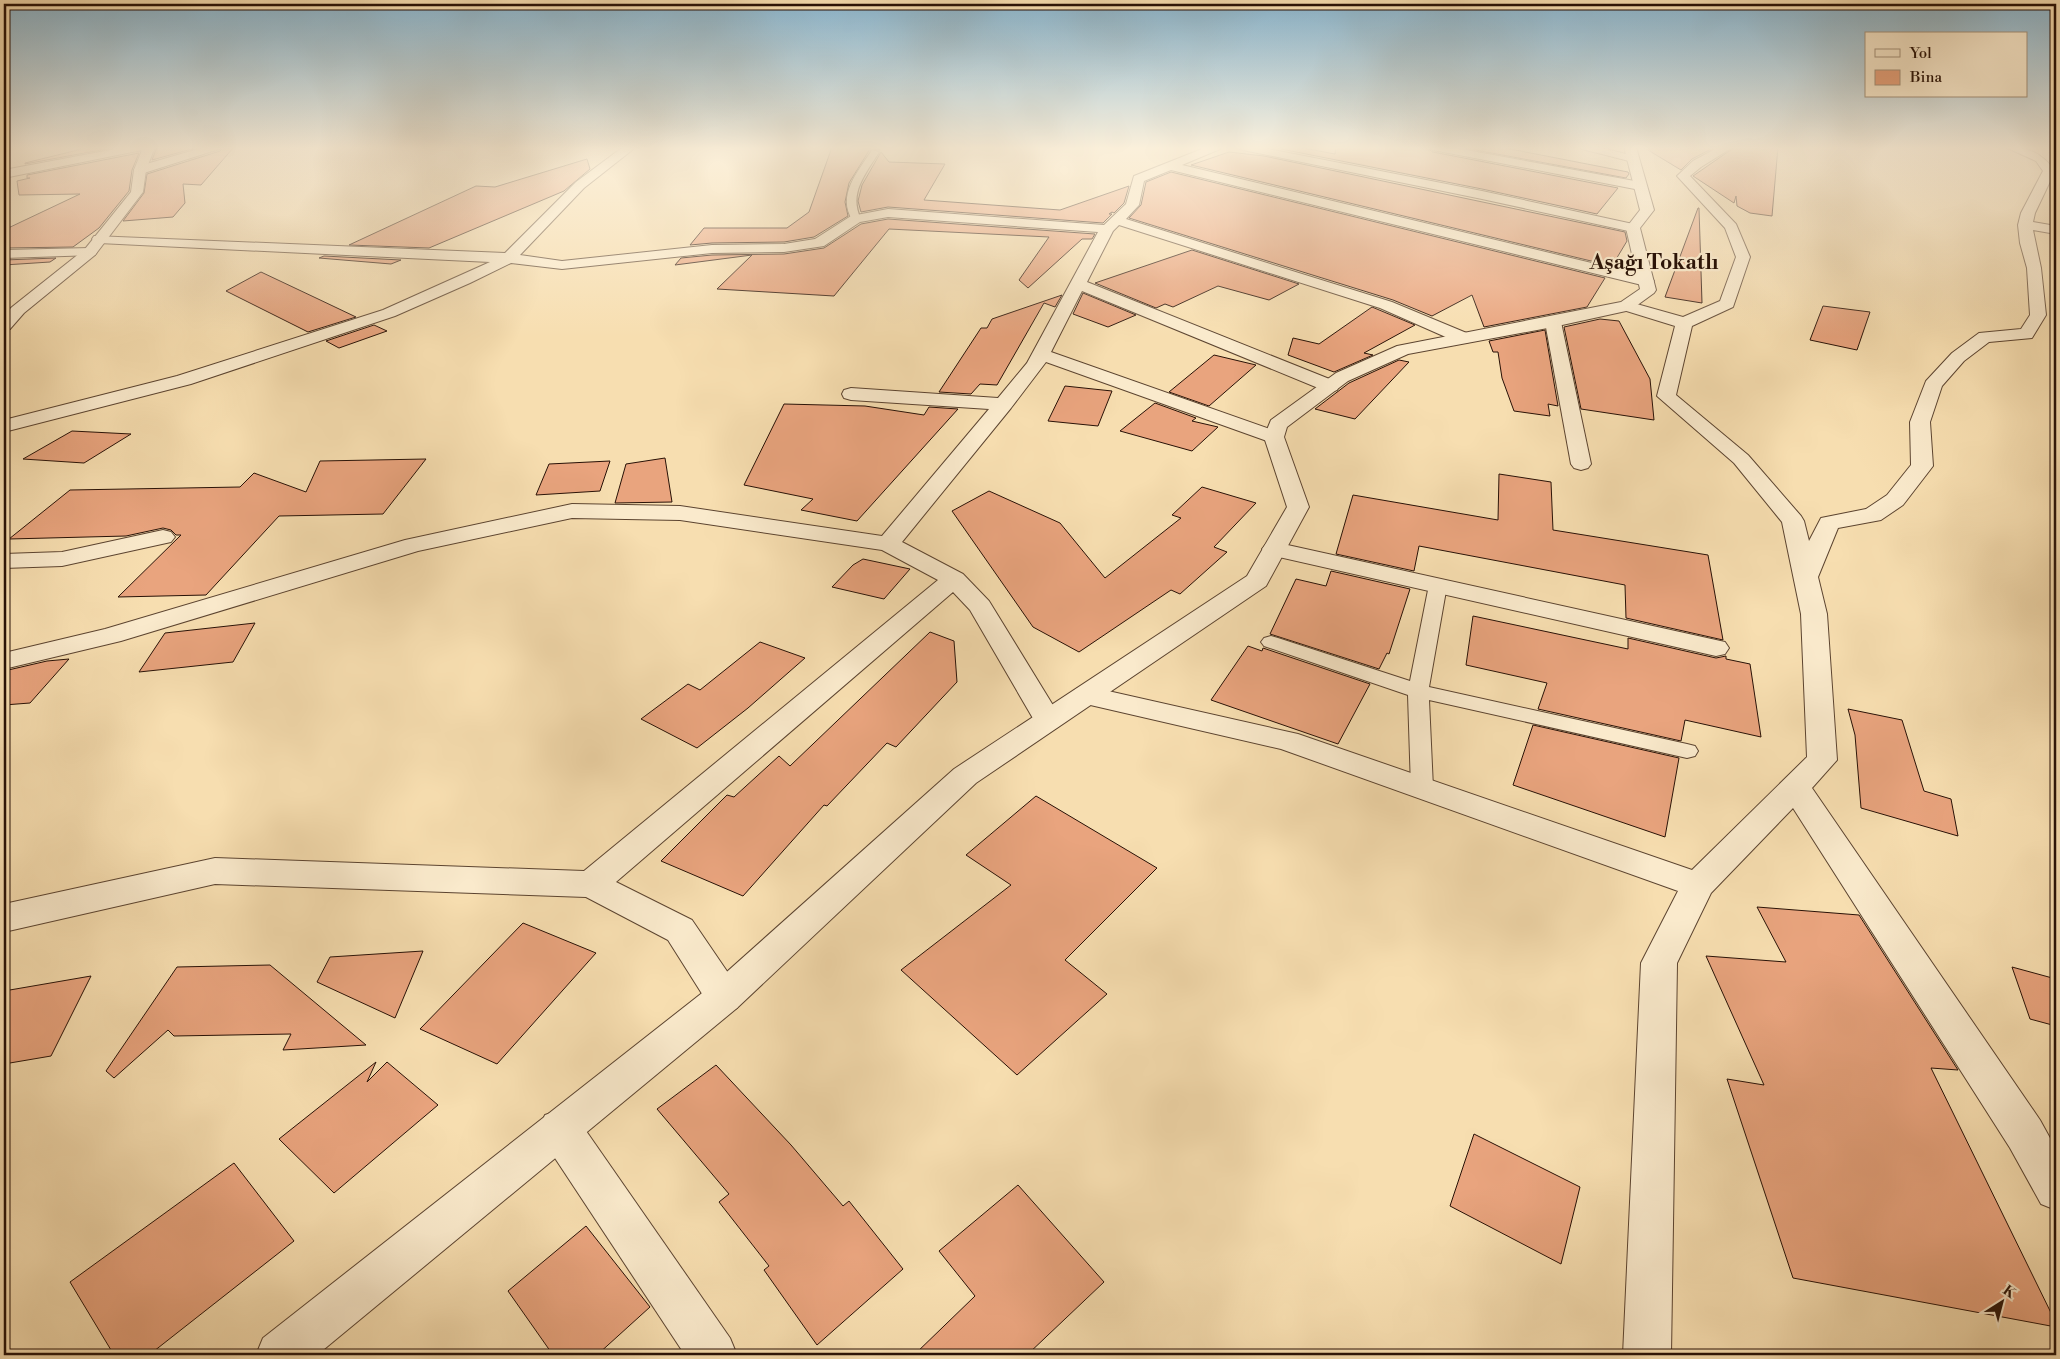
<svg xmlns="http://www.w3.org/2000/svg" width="2060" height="1359" viewBox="0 0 2060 1359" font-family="'Libre Bodoni',serif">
<rect width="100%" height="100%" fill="#f7deb0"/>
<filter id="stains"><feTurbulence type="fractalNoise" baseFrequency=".004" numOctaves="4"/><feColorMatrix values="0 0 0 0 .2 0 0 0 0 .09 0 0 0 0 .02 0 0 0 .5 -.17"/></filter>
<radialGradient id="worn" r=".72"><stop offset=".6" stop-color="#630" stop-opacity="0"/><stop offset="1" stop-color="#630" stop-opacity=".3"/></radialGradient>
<g fill="#e9a47e" stroke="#281106">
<polygon points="90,147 117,147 25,164 25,163"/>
<polygon points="157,147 199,147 152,160"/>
<polygon points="223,147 234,147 201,185 183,184 185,203 173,217 123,221 144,193 147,174 220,151"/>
<polygon points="832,147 877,147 880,150 870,149 849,183 845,202 848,216 814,237 784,242 712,243 690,245 704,228 787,228 809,212"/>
<polygon points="1287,147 1298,147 1335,154 1336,147 1425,147 1433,152 1618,188 1597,214 1482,189 1281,149"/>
<polygon points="1459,147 1500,147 1628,172 1629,174 1626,178"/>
<polygon points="1643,147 1715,147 1692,159 1681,170"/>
<polygon points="1735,147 1778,147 1772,216 1750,213 1737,206 1736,196 1734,203 1693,176"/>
<polygon points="881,152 889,162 945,164 924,200 1060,210 1129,186 1124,203 1114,213 1112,212 1109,214 1112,214 1103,223 888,207 861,212 858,201 862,185"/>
<polygon points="1229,152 1264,156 1625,232 1627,241 1612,266 1191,165"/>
<polygon points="139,153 132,170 129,191 99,228 73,247 4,248 4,230 80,194 19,195 17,181 30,178 27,178 27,175"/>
<polygon points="587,159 590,169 564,191 429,248 349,245 476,186 495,187"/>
<polygon points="1171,172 1605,278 1587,307 1484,327 1472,295 1432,316 1393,300 1129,218 1141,205 1146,182"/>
<polygon points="1698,208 1699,208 1702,303 1665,297"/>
<polygon points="888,219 1095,234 1092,239 1082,239 1028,288 1019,280 1049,237 889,229 834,296 717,289 752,255 675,265 681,258 712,255 784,254 824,248 861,224"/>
<polygon points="1192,250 1299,284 1269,300 1218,286 1173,307 1165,304 1156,308 1095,283"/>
<polygon points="324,256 401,260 391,264 319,258"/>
<polygon points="56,258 50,262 4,265 4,260"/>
<polygon points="261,272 316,298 356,317 308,332 226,291"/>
<polygon points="1083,293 1136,315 1108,327 1073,314"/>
<polygon points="1062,295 1055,307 1044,303 997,385 980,384 971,394 939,392 981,328 987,328 992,319"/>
<polygon points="1823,306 1870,312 1857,350 1810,340"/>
<polygon points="1372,307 1415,325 1364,353 1373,355 1334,372 1288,355 1293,338 1319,344"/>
<polygon points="1600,319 1619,321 1650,379 1654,420 1581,409 1564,327"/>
<polygon points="374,325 387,331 339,348 326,341"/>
<polygon points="1545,330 1558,406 1548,404 1550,416 1514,411 1502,378 1498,352 1493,352 1489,341"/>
<polygon points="1214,355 1256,365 1209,406 1169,392"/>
<polygon points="1399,360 1409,362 1355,419 1315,409 1349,383"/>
<polygon points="1065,386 1112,391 1098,426 1048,421"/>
<polygon points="1155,403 1196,418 1192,421 1218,427 1192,451 1120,431"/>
<polygon points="784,404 865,406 924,415 929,407 958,409 857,521 801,510 813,499 744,485"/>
<polygon points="72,431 131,434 84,463 23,459"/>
<polygon points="665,458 672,502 615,503 626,464"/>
<polygon points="426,459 383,514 279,516 206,595 118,597 181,535 176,535 171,530 163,528 126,536 9,539 70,490 240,487 254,473 306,492 320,461"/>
<polygon points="610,461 600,491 536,495 549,464"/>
<polygon points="1499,474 1551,482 1553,530 1708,555 1723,640 1626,618 1625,585 1419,546 1414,571 1336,554 1353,495 1498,520"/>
<polygon points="1202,487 1256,503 1214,547 1227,552 1180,594 1171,590 1079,652 1033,627 952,511 989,491 1060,523 1105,578 1181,518 1172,515"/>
<polygon points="863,559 910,569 884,599 832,587 853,565"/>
<polygon points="1331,571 1410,589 1389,654 1387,653 1379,669 1270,634 1296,579 1326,586"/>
<polygon points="1473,616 1628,649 1628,638 1716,658 1726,656 1726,659 1750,664 1761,737 1685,720 1681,741 1538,709 1547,683 1466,665"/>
<polygon points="255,623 233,662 139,672 165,633"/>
<polygon points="930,632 954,641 957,682 896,747 887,743 827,806 824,805 743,896 661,861 727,795 734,797 779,756 790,766"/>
<polygon points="760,642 805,658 748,708 697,748 641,719 688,684 700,690"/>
<polygon points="1248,646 1262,651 1263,648 1370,684 1338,744 1211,700"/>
<polygon points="69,659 30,703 4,705 4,671 47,661"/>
<polygon points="1848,709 1902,720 1924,791 1951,799 1958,836 1861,808 1855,735"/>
<polygon points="1533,725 1679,758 1665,837 1513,785"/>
<polygon points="1036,796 1157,868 1065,960 1107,994 1017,1075 901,970 1011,885 966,855"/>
<polygon points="1757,907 1859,915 1958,1070 1931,1068 2056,1323 2056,1327 1793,1278 1727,1079 1764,1085 1706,956 1786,962"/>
<polygon points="523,923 596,953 497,1064 420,1029"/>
<polygon points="423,951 395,1018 317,982 330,957"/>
<polygon points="270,965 366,1045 283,1050 291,1034 174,1036 168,1030 114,1078 106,1071 177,967"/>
<polygon points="2012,967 2056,979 2056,1026 2030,1019"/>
<polygon points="91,976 51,1056 4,1064 4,991"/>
<polygon points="376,1062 367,1082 387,1062 438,1105 334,1193 279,1139"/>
<polygon points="716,1065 791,1145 843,1206 849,1201 903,1269 817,1345 764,1270 769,1266 719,1202 729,1194 657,1109"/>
<polygon points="1474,1134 1580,1187 1561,1264 1450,1206"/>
<polygon points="234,1163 294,1241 149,1355 114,1355 70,1282"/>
<polygon points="1018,1185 1104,1282 1027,1355 914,1355 975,1296 939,1251"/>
<polygon points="586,1226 650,1307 597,1355 553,1355 508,1291"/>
</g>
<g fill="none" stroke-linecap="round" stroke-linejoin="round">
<defs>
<g id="service">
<path d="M872,150L879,152C866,174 848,193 861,219L859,221H853C836,195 858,172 872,150Z"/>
<polygon points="1438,580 1444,581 1447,585 1429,687 1687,744 1695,746 1698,751 1695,756 1687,758 1429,700 1433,788 1430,794 1422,796 1414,794 1411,788 1408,695 1264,646 1261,642 1264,638 1271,636 1278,638 1410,681 1429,585 1432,581"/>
</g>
<g id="minor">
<polygon points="205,147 221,147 219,149 144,173 140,174 134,170 136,167"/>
<polygon points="623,147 636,147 584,188 520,255 562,261 712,245 784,244 815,239 851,216 888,209 1104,225 1126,204 1134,176 1207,147 1221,147 1220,149 1182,165 1646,276 1651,278 1654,281 1651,284 1646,286 1171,170 1144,181 1139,205 1126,219 1392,302 1469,334 1472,338 1469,342 1463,343 1457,342 1380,308 1119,225 1113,231 1087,282 1337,382 1339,386 1337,390 1330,392 1323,390 1082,291 1051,352 1281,433 1284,437 1281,441 1274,443 1267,441 1046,362 1011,408 902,542 963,574 989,601 1062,720 1058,727 1048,729 1038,727 970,610 953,592 616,882 692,920 737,986 743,997 737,1008 724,1013 711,1008 668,940 586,897 215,884 4,932 4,904 215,858 584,871 938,580 882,550 680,520 572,518 418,551 121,641 4,669 4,653 105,629 405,540 572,504 680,506 882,536 989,409 851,400 844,398 842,394 844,390 851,388 998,398 1027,363 1098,232 888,217 860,222 824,246 784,252 712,253 562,269 511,263 470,283 395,316 191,384 4,432 4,420 177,376 383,310 490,262 99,243 94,242 92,239 94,236 505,253 576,182"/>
<polygon points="1237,147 1259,147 1482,191 1633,224 1640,228 1633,232 1482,199 1243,150"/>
<polygon points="1427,147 1450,147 1640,182 1646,186 1640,190 1433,150"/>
<polygon points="1580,147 1599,147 1637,157 1639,159 1633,162 1582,149"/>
<path d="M1719,147H1733L1701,167L1690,176L1736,224L1750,257L1733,307L1692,326L1676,395L1748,455L1801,516L1804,521L1809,541L1821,518L1866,509L1887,495L1911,465L1910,422L1926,381L1952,353L1979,333L2021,329L2030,315L2027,268L2020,243L2018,225L2021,213L2043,171L2036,161L2005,147C2027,146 2042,153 2055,171L2035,213L2033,222L2056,226V234L2033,230L2041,268L2046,315L2032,338L1989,342L1964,361L1942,386L1930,422L1933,466L1903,505L1881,520L1838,528L1818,577L1827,614L1837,760L1812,788L2040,1120L2056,1149V1210L2041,1204L2010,1148L1793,808L1711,893L1677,963L1671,1355H1623L1641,963L1678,891L1281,749L1086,704L1076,701L1072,695L1076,689L1086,686L1298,734L1692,870L1807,757L1801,614L1782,522L1734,463L1657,396L1675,326L1620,309L1618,306L1620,303L1626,301L1683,317L1720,301L1736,257L1725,228L1677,176L1693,161Z"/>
<polygon points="90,248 95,249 97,252 95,255 4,258 4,250"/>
<polygon points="1553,317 1559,318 1561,322 1591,464 1588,468 1581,470 1574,468 1571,464 1545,322 1547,318"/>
<polygon points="163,530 171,532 175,537 171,542 62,566 4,568 4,554 62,552"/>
<polygon points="1274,542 1716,640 1725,642 1729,648 1725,654 1716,656 1266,554 1262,549 1266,544"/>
<polygon points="560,1110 575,1115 730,1338 737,1355 685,1355 545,1143 539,1129 545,1115"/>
</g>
<g id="tertiary">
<polygon points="126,147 155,147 146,170 143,192 95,255 24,313 10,329 4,330 4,315 12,307 85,249 131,192 134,170 142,150 4,178 4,170"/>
<polygon points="1624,147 1636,147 1654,210 1640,228 1656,290 1654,293 1632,309 1626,311 1553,327 1408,354 1348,381 1287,427 1284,437 1309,507 1266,586 976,783 737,1008 317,1355 256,1355 263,1338 711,986 954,769 1247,576 1287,507 1264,437 1271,420 1336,373 1397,346 1621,302 1640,289 1626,228 1640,210"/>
</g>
</defs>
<use href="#service" stroke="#5c4430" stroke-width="2"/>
<use href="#minor" stroke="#5c4430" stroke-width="2"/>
<use href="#tertiary" stroke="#5c4430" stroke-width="2"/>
<use href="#service" fill="#faeacc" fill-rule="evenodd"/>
<use href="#minor" fill="#faeacc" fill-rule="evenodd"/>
<use href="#tertiary" fill="#faeacc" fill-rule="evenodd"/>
</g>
<linearGradient id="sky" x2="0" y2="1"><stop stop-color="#8ab7d1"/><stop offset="0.44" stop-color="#fbf0db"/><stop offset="1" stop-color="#fbf0db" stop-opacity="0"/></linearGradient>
<rect width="2060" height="337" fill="url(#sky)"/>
<g text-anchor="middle" stroke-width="4.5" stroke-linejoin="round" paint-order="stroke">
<g font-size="21" font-weight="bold" fill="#281106" stroke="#faeacc">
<text x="1654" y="269">Aşağı Tokatlı</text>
</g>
</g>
<rect width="2060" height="1359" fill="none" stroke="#f7deb0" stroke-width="20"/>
<rect x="5" y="5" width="2050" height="1349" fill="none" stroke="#281106" stroke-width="2.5"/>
<rect x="10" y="10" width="2040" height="1339" fill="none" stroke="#281106"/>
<rect x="1865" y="32" width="162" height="65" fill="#faeacc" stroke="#a6937d"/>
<rect x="1875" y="49" width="25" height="8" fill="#faeacc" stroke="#a6937d"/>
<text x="1910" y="58" font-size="15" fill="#281106">Yol</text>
<rect x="1875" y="70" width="25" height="15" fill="#e9a47e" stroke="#a6937d"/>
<text x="1910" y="82" font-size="15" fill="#281106">Bina</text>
<g transform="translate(2002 1302) rotate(36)" stroke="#faeacc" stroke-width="4" paint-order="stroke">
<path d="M0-4L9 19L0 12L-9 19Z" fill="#281106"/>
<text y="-8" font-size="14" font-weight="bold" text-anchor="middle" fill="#281106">K</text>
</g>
<rect width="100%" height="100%" filter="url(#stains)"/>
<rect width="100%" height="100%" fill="url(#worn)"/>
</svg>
